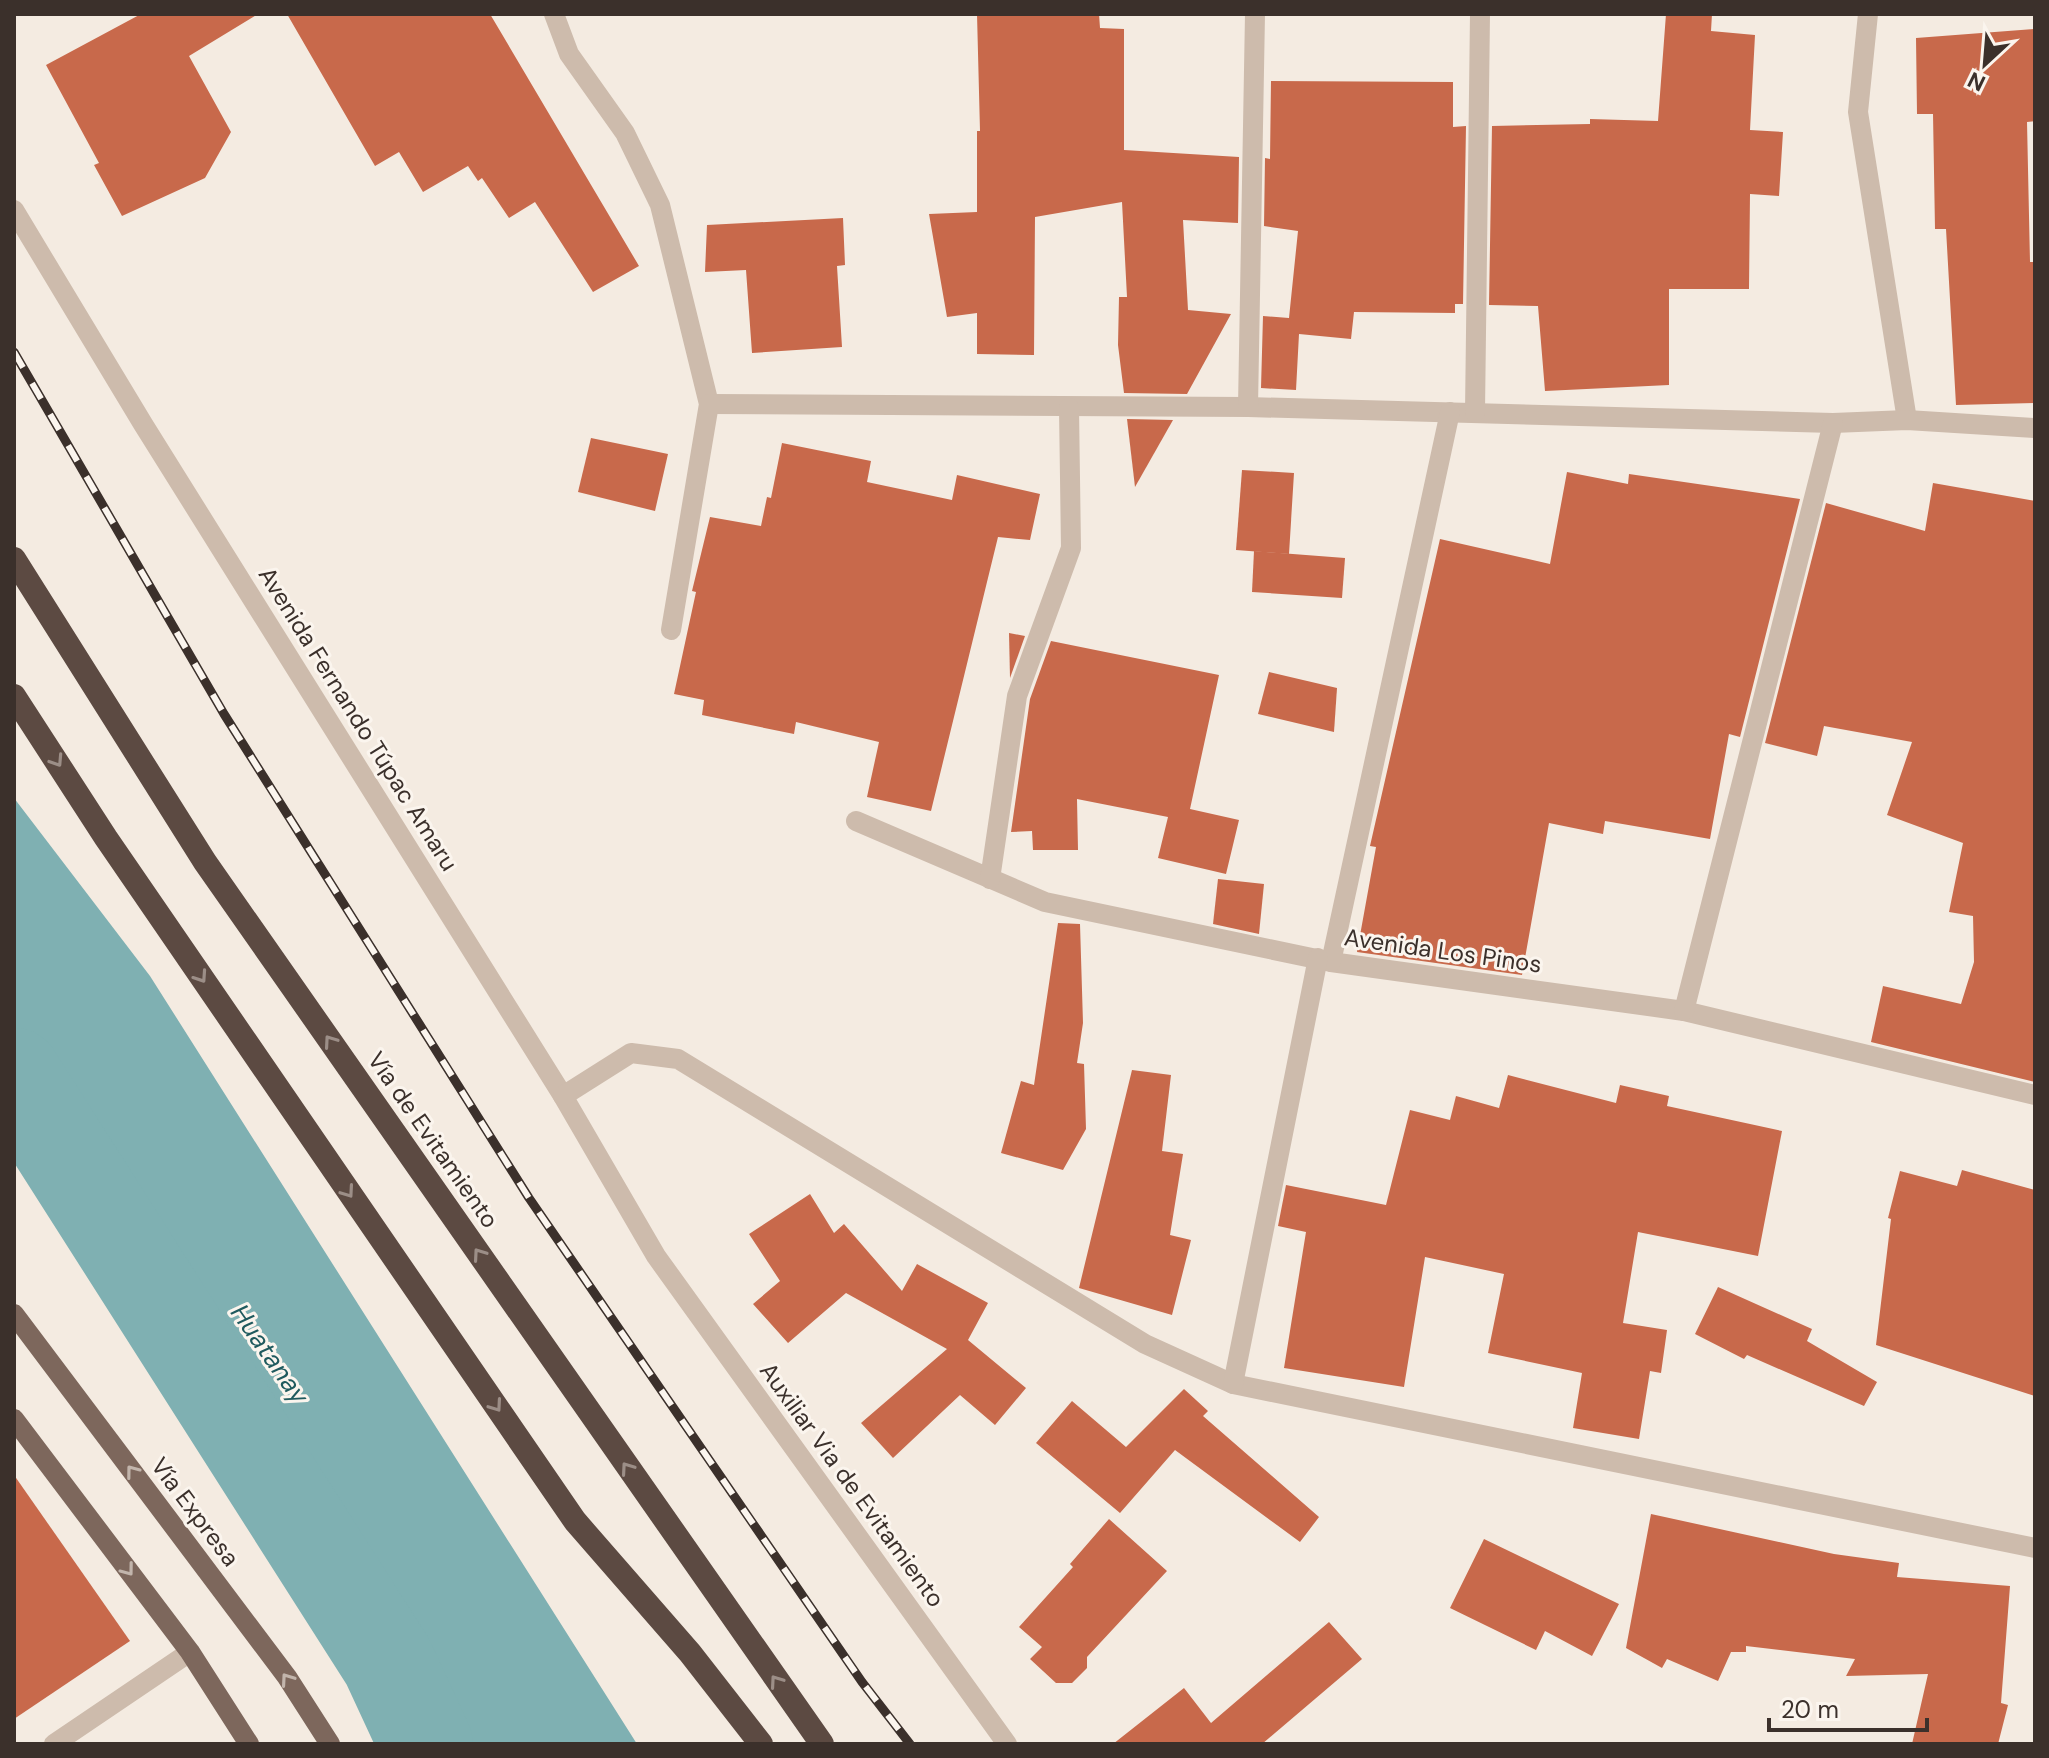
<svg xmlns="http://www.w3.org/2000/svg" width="2049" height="1758" viewBox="0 0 2049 1758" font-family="'DM Sans',sans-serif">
<rect width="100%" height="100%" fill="#f4ebe1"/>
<polygon fill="#7fb0b2" points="14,798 150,976 637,1744 426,1744 388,1662 14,1075"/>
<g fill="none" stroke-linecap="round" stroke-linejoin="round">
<polyline stroke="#7fb0b2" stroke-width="94" points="14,1075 388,1662 426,1744"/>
</g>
<g fill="#c8694b">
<polygon points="141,14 258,14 189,56 231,132 205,178 122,216 94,165 99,163 46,65"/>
<polygon points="287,14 490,14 639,266 593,292 535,202 509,218 482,178 478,181 468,166 423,192 399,152 375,166"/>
<polygon points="977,14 1099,14 1100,28 1124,29 1124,150 1239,157 1238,223 1183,220 1188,310 1231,314 1187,394 1124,393 1118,345 1119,297 1127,297 1122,202 1035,217 1034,355 977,354 977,313 947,317 929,214 977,212 977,131 980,131"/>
<polygon points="1666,14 1712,14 1711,31 1755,35 1750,130 1783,132 1779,196 1750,194 1749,289 1669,289 1669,385 1545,391 1538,306 1489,305 1492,126 1590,124 1590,119 1658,121"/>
<polygon points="2035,29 2035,121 2027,122 2030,262 2035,262 2035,403 1956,405 1946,229 1935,229 1933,114 1917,114 1916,38"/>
<polygon points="1271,81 1453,82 1453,127 1466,126 1463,304 1455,304 1455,313 1354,312 1351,339 1299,334 1296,390 1261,388 1263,316 1289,318 1298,231 1264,226 1265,158 1270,159"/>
<polygon points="843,218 845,265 837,266 842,347 752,353 746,270 705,272 707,225"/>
<polygon points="1127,419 1173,420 1135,487"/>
<polygon points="591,438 668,454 655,511 578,492"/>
<polygon points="782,443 871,461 867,482 952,500 957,475 1040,494 1030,540 998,537 931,811 867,797 879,742 796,722 794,734 702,715 704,700 674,694 696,592 692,591 710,517 761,526 767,497 771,498"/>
<polygon points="1242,470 1294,473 1289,554 1236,550"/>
<polygon points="1567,472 1628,484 1629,474 1800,499 1740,737 1729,734 1710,839 1605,821 1603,834 1549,823 1522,975 1357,952 1376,847 1370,846 1440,539 1550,564"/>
<polygon points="1933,483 2035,501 2035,1082 1871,1042 1883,986 1961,1004 1974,962 1973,916 1949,912 1963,843 1887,815 1912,742 1824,726 1817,756 1765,743 1826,503 1925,531"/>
<polygon points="1254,551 1345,558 1342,598 1252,592"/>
<polygon points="1009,633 1025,636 1010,678"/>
<polygon points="1051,641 1219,675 1190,809 1239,820 1226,874 1158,858 1168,817 1077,799 1078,850 1033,850 1032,831 1011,832 1030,699"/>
<polygon points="1269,672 1337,688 1334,732 1258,714"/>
<polygon points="1218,879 1264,884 1259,934 1213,924"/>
<polygon points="1058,923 1080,924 1083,1023 1077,1063 1084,1064 1086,1129 1063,1170 1001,1153 1021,1081 1034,1085"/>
<polygon points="1132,1070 1171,1075 1162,1151 1183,1154 1170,1235 1191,1240 1172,1315 1079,1288"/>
<polygon points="1508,1075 1616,1103 1620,1085 1669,1096 1667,1106 1782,1131 1758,1256 1638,1232 1623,1323 1667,1330 1661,1373 1650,1371 1639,1439 1573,1428 1582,1373 1488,1353 1504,1274 1425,1257 1404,1387 1284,1368 1306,1232 1278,1226 1286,1185 1386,1205 1410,1110 1450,1120 1456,1096 1499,1108"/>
<polygon points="1962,1170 2035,1190 2035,1396 1876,1345 1891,1219 1888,1218 1900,1171 1957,1186"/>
<polygon points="810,1194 834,1233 844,1224 902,1291 917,1264 988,1303 968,1340 1026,1388 995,1425 960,1395 893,1458 861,1423 947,1349 846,1293 788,1343 753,1304 780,1281 749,1234"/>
<polygon points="1718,1287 1812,1329 1807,1341 1877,1382 1864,1406 1747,1355 1744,1359 1695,1334"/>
<polygon points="1184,1389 1208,1411 1203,1416 1319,1517 1300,1542 1175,1450 1120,1513 1036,1443 1072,1401 1126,1447"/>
<polygon points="14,1475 130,1641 14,1719"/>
<polygon points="1651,1514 1834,1554 1899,1563 1897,1577 2010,1586 2001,1703 2008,1705 1998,1744 1912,1744 1928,1674 1846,1676 1855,1659 1746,1646 1746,1652 1731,1652 1718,1681 1667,1659 1662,1668 1626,1648"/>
<polygon points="1109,1519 1167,1571 1087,1657 1087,1668 1072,1683 1056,1683 1030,1659 1042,1647 1019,1627 1073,1567 1070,1564"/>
<polygon points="1484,1539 1619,1604 1592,1656 1545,1631 1536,1650 1450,1608"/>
<polygon points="1329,1622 1362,1659 1262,1744 1113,1744 1184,1688 1211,1723"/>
</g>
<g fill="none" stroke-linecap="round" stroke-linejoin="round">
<g stroke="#cdbbac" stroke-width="20">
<polyline points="554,14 569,54 625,133 660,205 709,404 671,630"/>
<polyline points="1868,14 1858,112 1907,420"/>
<polyline points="14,210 143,424 563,1096 656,1256 1007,1744"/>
<polyline points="709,404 1248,407 1833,423 1907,420 2035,428"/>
<polyline points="1248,407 1255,14"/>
<polyline points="1475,412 1480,14"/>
<polyline points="856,821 1045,902 1331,962 1684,1011 2035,1095"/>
<polyline points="990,879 1017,696 1071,548 1069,408"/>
<polyline points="1331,962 1450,412"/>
<polyline points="1684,1011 1833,423"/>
<polyline points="563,1096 631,1053 678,1059 1145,1344 1233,1384 2035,1548"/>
<polyline points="1233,1384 1318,958"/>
<polyline points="54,1744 190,1652"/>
</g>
<g stroke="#7d675c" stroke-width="20">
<polyline points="14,1314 287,1677 330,1744"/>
<polyline points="14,1419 190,1652 249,1744"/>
</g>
<g stroke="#5c4a42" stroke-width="24">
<polyline points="14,559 205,862 822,1744"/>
<polyline points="14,696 106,838 575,1521 690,1653 761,1744"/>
</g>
<defs>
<polyline id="rail" points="14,352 224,714 529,1198 862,1682 910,1744"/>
</defs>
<use href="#rail" stroke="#3b302b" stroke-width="9"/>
<use href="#rail" stroke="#fbf5ee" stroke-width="6" stroke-dasharray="18" stroke-linecap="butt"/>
</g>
<defs><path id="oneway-chevron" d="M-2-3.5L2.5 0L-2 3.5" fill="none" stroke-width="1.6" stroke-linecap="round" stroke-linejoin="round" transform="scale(2)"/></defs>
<g stroke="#9c8e87">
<use href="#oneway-chevron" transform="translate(57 761) rotate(57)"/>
<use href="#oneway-chevron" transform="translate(201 977) rotate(56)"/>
<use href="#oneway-chevron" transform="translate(330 1041) rotate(-125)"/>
<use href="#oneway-chevron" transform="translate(348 1192) rotate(55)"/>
<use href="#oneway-chevron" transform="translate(479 1254) rotate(-125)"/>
<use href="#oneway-chevron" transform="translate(496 1406) rotate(55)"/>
<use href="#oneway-chevron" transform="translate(627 1468) rotate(-125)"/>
<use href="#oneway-chevron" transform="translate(776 1681) rotate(-125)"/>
</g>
<g stroke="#c2b5ac">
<use href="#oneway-chevron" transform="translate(132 1471) rotate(-127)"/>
<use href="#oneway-chevron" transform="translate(128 1570) rotate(53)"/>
<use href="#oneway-chevron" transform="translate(287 1679) rotate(-125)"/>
</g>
<g text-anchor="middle" stroke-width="6" stroke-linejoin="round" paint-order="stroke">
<g font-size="24" fill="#3b302b" stroke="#fbf5ee">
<text transform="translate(358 719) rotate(58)" y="8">Avenida Fernando Túpac Amaru</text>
<text transform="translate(1443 951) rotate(8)" y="8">Avenida Los Pinos</text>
<text transform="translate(433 1140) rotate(55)" y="8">Vía de Evitamiento</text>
<text transform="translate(852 1485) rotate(54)" y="8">Auxiliar Via de Evitamiento</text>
<text transform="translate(195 1512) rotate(53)" y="8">Vía Expresa</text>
</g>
<g font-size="26" font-style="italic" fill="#1f5a5e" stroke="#fbf5ee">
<text transform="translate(270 1354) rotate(55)" y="9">Huatanay</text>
</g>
</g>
<rect width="2049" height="1758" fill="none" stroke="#3b302b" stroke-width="32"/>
<g transform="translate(1985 64) rotate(206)" stroke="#fbf5ee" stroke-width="6" paint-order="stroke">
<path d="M0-6L14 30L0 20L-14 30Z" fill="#3b302b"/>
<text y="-12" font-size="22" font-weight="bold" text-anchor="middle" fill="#3b302b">N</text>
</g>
<path d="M1769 1718v12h158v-12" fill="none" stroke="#3b302b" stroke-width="4"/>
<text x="1781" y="1718" font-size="24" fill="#3b302b" stroke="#fbf5ee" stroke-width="6" paint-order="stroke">20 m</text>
</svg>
